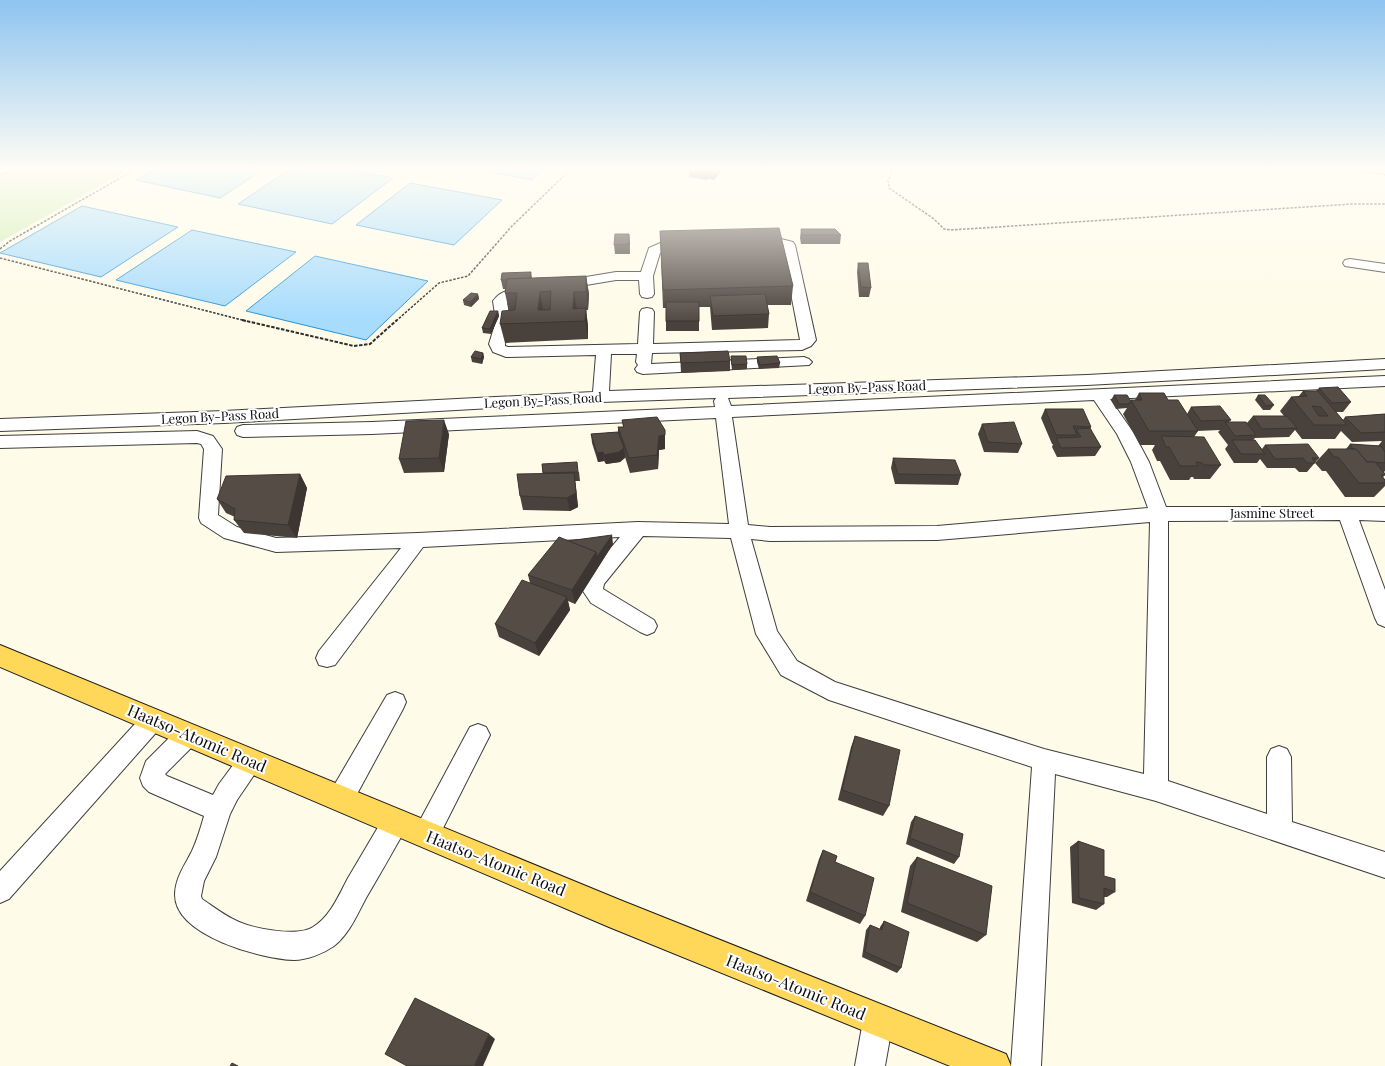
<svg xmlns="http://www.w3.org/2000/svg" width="1385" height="1066" viewBox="0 0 1385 1066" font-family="'Playfair Display',serif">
<rect width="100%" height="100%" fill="#fffbe9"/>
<polygon fill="#cfedaf" points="0,169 130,169 0,242"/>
<g fill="#a7dcfd" stroke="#2792db">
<polygon points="155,169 264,169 220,198 136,180"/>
<polygon points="290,169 348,169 393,178 332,224 238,204"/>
<polygon points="473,169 543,169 532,180"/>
<polygon points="410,183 502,200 454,245 356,225"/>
<polygon points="82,206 178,227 101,277 0,253"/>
<polygon points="192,230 296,252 225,306 116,280"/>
<polygon points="315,256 428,281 366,340 246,311"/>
</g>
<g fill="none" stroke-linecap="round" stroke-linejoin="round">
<defs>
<g id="minor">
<polygon points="0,169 12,169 11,171 0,174"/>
<path d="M757,237H773L793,242L795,245L816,340L811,346L802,350L652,353L651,364L804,357L809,359L812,362L809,365L643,374L637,372L635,369L638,365L636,362L637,354H611L609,391L1087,375L1385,359V369L1087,385L728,398L731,406L1385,376V386L1110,399L1133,432L1149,462L1166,507H1385V521L1359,520L1385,590V627L1378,624L1375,618L1340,520L1168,521V781L1267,814V757L1271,749L1279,746L1287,749L1291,757L1292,822L1385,852V878L1156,801L1055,774L1041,1066H1011L1032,767L829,700L781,675L756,634L731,538L643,536L604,584L603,589L654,620L657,626L654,632L647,635L640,632L591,603L583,591L584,582L587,576L620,537L423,547L335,665L327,667L319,665L316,658L319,651L401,548L276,552L224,538L201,523L199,518L204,449L201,444L197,443L0,448V436L197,431L213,436L222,449L218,515L237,527L276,538L418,533L638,522L729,524L716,418L372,434L243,437L237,435L235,431L237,427L243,425L372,422L715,407L714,401L716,398L601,402L224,423L0,431V419L224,411L593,392L596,355L506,357L493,352L489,344L496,321L493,301C501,289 521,285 535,288L537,291L535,294L515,297L507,302L510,321L505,344V346L508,347L638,344L640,312L642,309L647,308L652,309L654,312L653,344L799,340H800L782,247L773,245L752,244L751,241L752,238ZM1094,400L1117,434L1131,462L1148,508L937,526L770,527L748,525L732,417ZM1150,522L1144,774L1044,749L835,682L797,661L777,631L751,539L770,541L937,540Z"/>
<polygon points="686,240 691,241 693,244 691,247 668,249 660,253 653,276 654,294 652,297 647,298 642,297 640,294 639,280 616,280 562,289 557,288 555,285 557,282 562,281 616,272 641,272 649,248 665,241"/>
<polygon points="1350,259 1385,264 1385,272 1345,266 1343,263 1345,260"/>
<polygon points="395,692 403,695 406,702 403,709 350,807 341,810 332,807 329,798 332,789 387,695"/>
<polygon points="153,709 161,713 164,720 161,727 9,899 0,903 0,871 145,713"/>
<path d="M188,724L196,727L200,735L196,743L165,774L167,776L213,795L219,784L242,753L250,750L258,753L262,761L258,769L237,800L230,814L216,857L204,881L201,896L202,899C214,907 225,916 239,922C255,929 298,937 313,927C330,917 339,895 348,878C361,856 374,834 387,812L396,809L405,812L408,821L405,830C392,853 379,876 366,898C357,915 349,934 334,946C324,953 307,960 294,960C262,959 175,936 175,895C175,878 185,865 192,851C197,840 201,827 204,816L149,792L143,786L140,778L146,761L180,727Z"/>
<polygon points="478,724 486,727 490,735 435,844 426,848 417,844 413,835 417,826 470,727"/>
<polygon points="878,1006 888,1011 893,1021 885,1066 855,1066 863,1021 868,1011"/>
</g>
<polygon id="major" points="0,645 620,900 1006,1054 1011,1066 950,1066 609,927 0,667"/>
</defs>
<use href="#minor" stroke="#3e3e3e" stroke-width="2"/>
<use href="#major" stroke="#1c1c1c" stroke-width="2"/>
<g stroke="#2d2d2d" stroke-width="1.5" stroke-dasharray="2.5 1.5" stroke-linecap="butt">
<polyline points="893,169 888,181 889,188 934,219 944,229 951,230 1352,204 1385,204"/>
<polyline points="1348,169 1385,175"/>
<polyline points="0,249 10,241 136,169"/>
<polyline points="0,258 246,321"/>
<polyline points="396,321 439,283 468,276 512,226 571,169"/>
</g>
<polyline stroke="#2d2d2d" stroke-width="2" stroke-dasharray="3.5 1.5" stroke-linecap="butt" points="242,320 354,346 370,344 397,320"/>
<use href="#minor" fill="#fff" fill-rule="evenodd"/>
<use href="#major" fill="#ffd759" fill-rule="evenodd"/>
</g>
<g fill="#49413c">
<polygon points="689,169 712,169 712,172 721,172 714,180 709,179 709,177 707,180 689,177"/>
<polygon points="801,229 841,235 840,244 801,244 800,238"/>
<polygon points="660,231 793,286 791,305 767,305 769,314 768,328 712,330 710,307 699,307 699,331 666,331 666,308 663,308"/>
<polygon points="629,234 630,254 615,254 614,245"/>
<polygon points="858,263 871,288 869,297 859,297 857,272"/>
<polygon points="531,272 532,278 586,276 589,294 588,310 586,310 588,327 588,339 505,343 500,324 509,311 505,293 505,289 503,289 501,280"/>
<polygon points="478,294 479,299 471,307 464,305 463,300"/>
<polygon points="498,311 499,316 491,334 483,333 482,328"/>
<polygon points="483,353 484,357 482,364 472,362 471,357"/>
<polygon points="680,353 730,361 730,371 681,373"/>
<polygon points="731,356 747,364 747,369 732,370 731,361"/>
<polygon points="757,357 780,363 779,368 759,369 757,362"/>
<polygon points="1319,388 1351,402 1343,412 1336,412 1343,420 1345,417 1385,414 1385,471 1384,472 1385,474 1385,475 1383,477 1385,480 1385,486 1374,497 1345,497 1326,471 1322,471 1315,463 1328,449 1346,449 1350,444 1378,446 1382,441 1352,442 1341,431 1335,439 1302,439 1295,430 1289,437 1255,438 1253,440 1262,449 1265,445 1319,458 1307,472 1299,472 1295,468 1267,468 1260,459 1257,463 1234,463 1225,449 1228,445 1218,432 1220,430 1197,431 1198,431 1194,437 1221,465 1210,479 1194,479 1193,477 1191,477 1189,480 1170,480 1160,461 1157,461 1152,450 1155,445 1140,445 1123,414 1127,408 1116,409 1111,400 1114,395 1131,401 1131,400 1135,400 1139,393 1168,400 1187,414 1191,407 1231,420 1229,422 1247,423 1253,416 1284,416 1280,411 1291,397 1298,397 1303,391 1316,391"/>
<polygon points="1258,395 1274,405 1270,410 1263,410 1255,400"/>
<polygon points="1045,409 1091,427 1090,429 1101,447 1095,456 1057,457 1052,447 1053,444 1052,444 1041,418"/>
<polygon points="622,420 665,430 665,449 659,450 658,469 630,473 625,457 620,462 606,464 604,461 598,462 592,443 591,434 618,432 618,427 623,427"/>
<polygon points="982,424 1022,444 1018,453 984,452 978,434"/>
<polygon points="449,434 444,472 404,473 399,459"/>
<polygon points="893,458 961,475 958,485 895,484 891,468"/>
<polygon points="542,464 579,472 580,481 575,481 578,507 570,511 523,510 520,496 543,474"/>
<polygon points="300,474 307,488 297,538 244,533 234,520 235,517 226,513 217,499"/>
<polygon points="568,541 613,544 575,604 568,601 570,610 539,656 499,637 495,624 530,583 528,575"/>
<polygon points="855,736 889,806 883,816 838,800 851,747"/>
<polygon points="915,816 959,857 954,864 906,844 911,822"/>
<polygon points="1078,841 1115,892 1107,897 1104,897 1104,904 1096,910 1072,903 1070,847"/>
<polygon points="823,850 835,862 865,916 860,924 806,901 819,859"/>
<polygon points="917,857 986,935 977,942 901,912 910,866"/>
<polygon points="884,921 901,968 897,973 862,957 866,930 870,925 880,929 880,927"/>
</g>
<g fill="#3c3531">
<polygon points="709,169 712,169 712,174 709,175 709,177 707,180 708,171"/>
<polygon points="720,169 721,169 721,172 714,180 714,176"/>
<polygon points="629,234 630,243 630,254 629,244"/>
<polygon points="586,276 589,294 588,310 586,292"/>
<polygon points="540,292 543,310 538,310"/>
<polygon points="574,292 577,310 573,309"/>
<polygon points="478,294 479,299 471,307 470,302"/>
<polygon points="586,308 588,327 588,339 585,321"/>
<polygon points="498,311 499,316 491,334 490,329"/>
<polygon points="483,353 484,357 482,364 481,359"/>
<polygon points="444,420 449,434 444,472 439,458"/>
<polygon points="665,430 665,449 659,450 658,469 657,455 659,436"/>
<polygon points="624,448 625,458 620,462 606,464 604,455"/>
<polygon points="603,452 604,461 598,462 597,453"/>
<polygon points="574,473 576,487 578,507 570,511 567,498"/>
<polygon points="300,474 307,488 297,538 288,525"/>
<polygon points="612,535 613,544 575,604 572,590 596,552"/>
<polygon points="567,597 570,610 539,656 535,643"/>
<polygon points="489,1034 495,1039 483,1066 474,1066"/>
</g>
<g fill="#554c46" stroke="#3c3531" fill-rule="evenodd">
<polygon points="698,169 709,169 708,171"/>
<polygon points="714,169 720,169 714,176 709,175"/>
<polygon points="779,228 793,286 663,290 660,231"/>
<polygon points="801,229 835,229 841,235 802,235"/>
<polygon points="615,234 629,234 629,244 614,245"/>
<polygon points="858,263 868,263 871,288 861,287"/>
<polygon points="531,272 530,278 507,279 507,280 501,280 502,273"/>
<path d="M586,276V292H574L573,309L586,308L585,321L500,324L502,311L515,310L517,293H505L507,279ZM551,291L550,310H538L540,292Z"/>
<polygon points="471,293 478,294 470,302 463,300"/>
<polygon points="765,294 769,314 713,316 710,296"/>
<rect x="666" y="302" width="33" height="19"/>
<polygon points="490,311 498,311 490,329 482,328"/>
<polygon points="475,351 483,353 481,359 471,357"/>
<polygon points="728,351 730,361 681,363 680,353"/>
<polygon points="731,356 746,356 747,364 732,365"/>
<polygon points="777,356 780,363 760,365 757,357"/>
<polygon points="1338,387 1351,402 1332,403 1319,388"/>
<path d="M1303,391H1318L1347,425H1314L1291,397L1307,396ZM1312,406L1321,407L1328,416H1319Z"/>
<polygon points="1139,393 1164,393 1168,400 1178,400 1198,431 1149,431 1131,400 1142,400"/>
<polygon points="1114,395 1127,395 1131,401 1129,404 1119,404"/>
<polygon points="1258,395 1265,395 1274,405 1266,406"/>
<polygon points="1220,406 1231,420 1201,421 1191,407"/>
<polygon points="1045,409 1083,409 1091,427 1073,426 1077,435 1056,435"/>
<polygon points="1385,414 1385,432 1361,433 1345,417"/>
<polygon points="1253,416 1287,416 1297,428 1262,429"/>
<polygon points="657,417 665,430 665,435 659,436 657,455 629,458 618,427 624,427 622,420"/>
<polygon points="444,420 439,458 399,459 406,421"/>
<polygon points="1014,422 1022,444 988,442 982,424"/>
<polygon points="1225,422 1246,422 1256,435 1235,436"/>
<polygon points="1090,428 1101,447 1061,448 1056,438 1081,437 1076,429"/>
<polygon points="618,432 624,448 619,452 604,455 603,452 597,453 591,434"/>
<polygon points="1161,436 1204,437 1221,465 1204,465 1202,463 1196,462 1198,466 1180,466 1169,447 1166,447"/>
<polygon points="1232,440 1255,440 1265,454 1241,454"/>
<polygon points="1308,444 1319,458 1312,458 1315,463 1307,463 1303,458 1275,459 1265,445"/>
<polygon points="1350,444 1381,446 1385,452 1385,463 1367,462 1356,449 1353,449"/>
<polygon points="1328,449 1356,449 1367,462 1375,462 1385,474 1385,475 1381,475 1385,480 1385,483 1359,483 1338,457 1334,457"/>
<polygon points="893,458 955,460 961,475 898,474"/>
<polygon points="577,462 578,472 543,473 542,464"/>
<polygon points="574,473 576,493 567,498 520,496 517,474"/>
<polygon points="300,474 288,525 234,520 235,509 217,499 226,476"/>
<polygon points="612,535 597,557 596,552 568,541"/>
<polygon points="559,537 596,552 572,590 528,575"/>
<polygon points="522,580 567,597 535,643 495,624"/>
<polygon points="855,736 900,750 889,806 842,790"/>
<polygon points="915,816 963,834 959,857 910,838"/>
<polygon points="1078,841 1104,850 1104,876 1115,879 1115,892 1104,888 1104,904 1079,898"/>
<polygon points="823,850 837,856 835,862 874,878 865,916 810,892"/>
<polygon points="917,857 992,886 986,935 907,903"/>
<polygon points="884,921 909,932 901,968 865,952 870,925 882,930"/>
<polygon points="415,998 489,1034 474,1066 407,1066 385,1054"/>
<polygon points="232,1063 238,1066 230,1066"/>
</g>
<linearGradient id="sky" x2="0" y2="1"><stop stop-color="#8ec4f0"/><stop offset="0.53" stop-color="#fffdf5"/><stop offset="1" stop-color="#fffdf5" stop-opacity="0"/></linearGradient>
<rect width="1385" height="319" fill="url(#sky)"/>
<g text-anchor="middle" stroke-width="4" stroke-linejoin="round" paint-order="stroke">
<g font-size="13" fill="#0b0b0b" stroke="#fff">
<text transform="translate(867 387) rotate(-2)" y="5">Legon By-Pass Road</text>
<text transform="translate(543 400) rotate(-3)" y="5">Legon By-Pass Road</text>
<text transform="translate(220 416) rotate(-3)" y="5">Legon By-Pass Road</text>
<text x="1272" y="518">Jasmine Street</text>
</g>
<g font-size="16" fill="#0b0b0b" stroke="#fff">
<text transform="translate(197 738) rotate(23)" y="6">Haatso-Atomic Road</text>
<text transform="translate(496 863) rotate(22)" y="6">Haatso-Atomic Road</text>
<text transform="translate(796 987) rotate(22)" y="6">Haatso-Atomic Road</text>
</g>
</g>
</svg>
